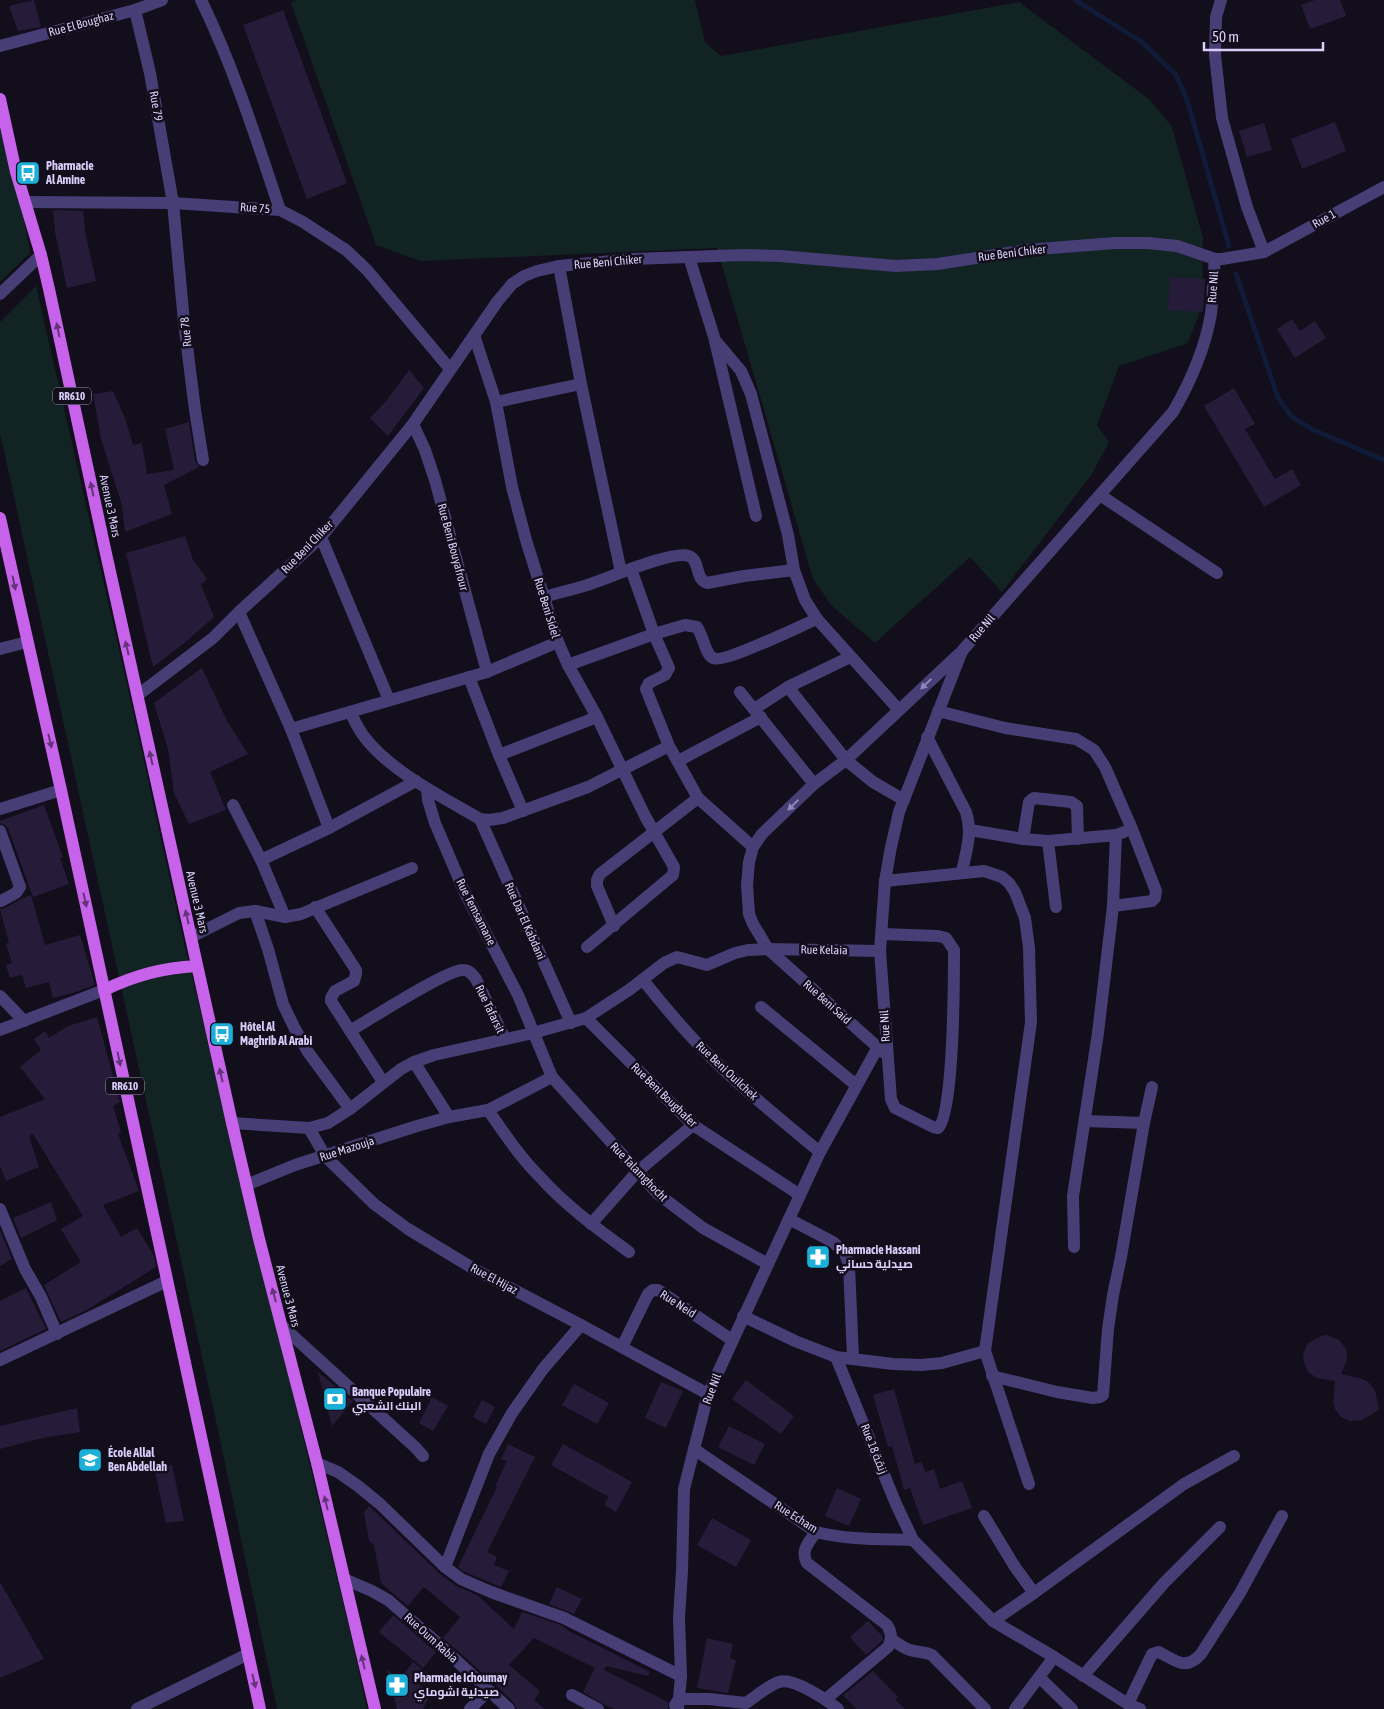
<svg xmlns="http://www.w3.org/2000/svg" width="1384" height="1709" viewBox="0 0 1384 1709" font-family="'Asap Condensed',Cairo,sans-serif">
<rect width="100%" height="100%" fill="#120e1b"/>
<g fill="#122324">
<polygon points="297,0 695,0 705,42 721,56 1019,2 1150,100 1172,127 1203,238 1202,306 1188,343 1119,366 1097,425 1109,442 1092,474 1002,592 970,557 875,643 832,606 813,579 717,248 420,261 376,245 291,3"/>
<polygon points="0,105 16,172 30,253 0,282"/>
<polygon points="36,286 127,684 184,943 353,1644 367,1709 277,1709 213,1407 0,433 0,322"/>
</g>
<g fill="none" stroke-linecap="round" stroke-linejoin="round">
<g stroke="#101b38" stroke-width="5">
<polyline points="1075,0 1142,42 1176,75 1187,100 1229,246"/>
<polyline points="1236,274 1278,398 1291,416 1311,429 1384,460"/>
</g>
</g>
<g fill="#261c3a">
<polygon points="34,0 41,27 18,31 9,6"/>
<polygon points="1315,0 1340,0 1346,16 1310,29 1301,5"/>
<polygon points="283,10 347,183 307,199 243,25"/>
<polygon points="1335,122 1346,151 1302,169 1291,139"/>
<polygon points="1264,123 1272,150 1247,157 1239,131"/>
<polygon points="53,210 83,211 85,231 96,281 67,288 55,232"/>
<polygon points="1170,277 1205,279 1203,312 1168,310"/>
<polygon points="1292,319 1300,331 1315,321 1326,338 1295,358 1277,329"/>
<polygon points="409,370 424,388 388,436 370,418 387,400"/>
<polygon points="1234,388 1255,424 1245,429 1275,479 1292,469 1301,485 1264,507 1204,406"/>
<polygon points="113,391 125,418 133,445 142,443 147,474 174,470 165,429 189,422 195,461 199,467 164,485 172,514 125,532 122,505 101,439 93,394"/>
<polygon points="185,536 193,560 207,579 201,585 214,617 183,644 153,667 126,553"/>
<polygon points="202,668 227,721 248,754 210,772 226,810 189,824 174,793 168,749 154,703"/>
<polygon points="44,805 63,857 60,858 69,884 33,897 8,828 5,825 0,823 0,821"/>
<polygon points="31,895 45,945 80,935 95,985 73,993 53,998 49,982 26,988 22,975 10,978 6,965 12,963 6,944 9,943 0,909 5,908 23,898"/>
<polygon points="97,1017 120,1102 113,1106 121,1132 118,1134 139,1191 103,1205 121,1237 137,1228 154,1256 156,1267 85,1311 61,1322 44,1285 81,1262 61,1229 83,1216 33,1134 29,1136 39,1167 6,1181 0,1166 0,1117 45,1099 20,1067 41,1050 34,1039 45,1031 49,1038 68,1026"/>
<polygon points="51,1202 57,1220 21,1238 13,1218"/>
<polygon points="0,1230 12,1259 0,1266"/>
<polygon points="26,1288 46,1329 0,1351 0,1301"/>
<polygon points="1327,1335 1339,1340 1346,1349 1347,1360 1341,1374 1363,1379 1368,1382 1375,1390 1379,1410 1362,1420 1350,1421 1341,1417 1335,1409 1333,1402 1335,1381 1317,1378 1308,1372 1304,1362 1303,1354 1308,1343 1321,1336"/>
<polygon points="318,1372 353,1401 332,1426"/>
<polygon points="746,1380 794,1416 781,1434 732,1399"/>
<polygon points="661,1382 683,1391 666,1428 645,1418"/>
<polygon points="574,1384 609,1403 597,1424 562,1405"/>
<polygon points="894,1389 915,1464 922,1462 925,1472 934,1469 940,1489 962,1481 972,1508 923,1525 910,1488 904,1490 892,1446 888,1447 873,1395"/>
<polygon points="432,1397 448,1406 433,1431 419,1423"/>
<polygon points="482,1400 495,1407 486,1424 473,1417"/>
<polygon points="77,1408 80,1432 42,1438 0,1449 0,1426"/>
<polygon points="729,1426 765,1444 754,1465 718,1447"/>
<polygon points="508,1444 535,1457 487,1552 497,1557 494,1565 509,1571 501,1587 463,1571 458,1567 497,1487 495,1486 507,1461 501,1459"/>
<polygon points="563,1444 632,1482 616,1512 604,1505 609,1497 551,1465"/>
<polygon points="172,1465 184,1521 166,1523 154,1467"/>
<polygon points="837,1488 861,1499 849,1526 825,1516"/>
<polygon points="369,1506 440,1574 456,1586 477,1595 514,1629 522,1612 561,1625 567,1629 567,1630 650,1672 648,1676 606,1666 604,1670 668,1702 668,1709 614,1709 605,1705 583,1692 595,1668 534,1638 509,1665 540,1691 534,1700 545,1709 517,1709 514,1703 495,1684 443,1638 460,1617 424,1587 408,1606 381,1583 374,1545 369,1541 364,1512"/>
<polygon points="712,1518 751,1540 736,1567 697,1545"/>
<polygon points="0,1582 44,1659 0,1678"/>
<polygon points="557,1587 582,1599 574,1614 549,1604"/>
<polygon points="393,1615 436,1652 423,1668 379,1632"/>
<polygon points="868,1621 883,1637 882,1641 866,1655 850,1637"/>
<polygon points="707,1638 733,1644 730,1658 736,1660 728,1693 697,1688"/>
<polygon points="413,1662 428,1674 419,1685 432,1692 423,1709 397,1709 387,1669 399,1680"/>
<polygon points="873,1671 898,1697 895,1700 905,1709 856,1709 843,1695"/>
</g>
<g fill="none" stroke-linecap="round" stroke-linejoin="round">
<g stroke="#473e75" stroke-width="12">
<path d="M201,0C234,68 256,138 280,210"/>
<polyline points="1221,0 1216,17 1215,55 1222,118 1247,207 1264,252"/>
<polyline points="135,10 150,73 173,203 184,322 195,410 203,460"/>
<polyline points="0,46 135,10 162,0"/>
<polyline points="25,202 173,203 280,210 303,222 346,250 367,270 450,369"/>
<polyline points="689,257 715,340 741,371 751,394 788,535 794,570 805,600 817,619 899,710"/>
<polyline points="559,266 581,384 621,572"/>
<polyline points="0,294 41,255"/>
<polyline points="474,335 496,402 512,487 526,540 558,642 568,665 597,717 645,816 674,867 673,875 587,947"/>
<polyline points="715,341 756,516"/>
<polyline points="496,402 581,384"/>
<polyline points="413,424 425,450 435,480 487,672"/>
<polyline points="1100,495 1217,573"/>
<polyline points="321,537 389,700"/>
<polyline points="631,569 654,634 669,668 665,675 649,683 646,689 669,746 698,798 753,847"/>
<path d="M544,597C560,592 577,589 593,583C611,577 673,550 689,556C701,561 694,578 707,583L744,576L794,570"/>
<polyline points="239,612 291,729 329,828"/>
<polyline points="0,649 27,642"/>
<path d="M568,665L654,634L685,625L697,627C703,635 705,654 713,658C723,664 802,625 817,619"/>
<polyline points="469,677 499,755 523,811"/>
<polyline points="788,687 846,760 873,782 904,800"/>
<polyline points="740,692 814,784"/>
<polyline points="138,695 213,638 239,612 321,537 413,424 497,302 512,284 524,276 537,271 559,266 633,259 744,255 780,256 896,266 938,264 1026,250 1115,243 1148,243 1177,246 1215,259 1222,259 1264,252 1384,187"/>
<polyline points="754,709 788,687 850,657"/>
<polyline points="938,711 1005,728 1076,739 1094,750 1105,767 1132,829 1156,891 1155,898 1152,901 1113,906"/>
<path d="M350,712C355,721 359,731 366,739C392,772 444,798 480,819L489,820L503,818L588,787L669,746"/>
<polyline points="291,729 487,672 558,642"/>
<path d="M927,737L966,812C973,833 966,851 962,872"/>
<polyline points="499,755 597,717"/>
<polyline points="678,761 761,717"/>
<polyline points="427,789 428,800 435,823 465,893 518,995 552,1077 658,1194 703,1228 768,1264"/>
<polyline points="233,805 261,860 285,917"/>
<polyline points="0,809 61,790"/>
<polyline points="480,819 571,1023"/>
<polyline points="970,830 1023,839 1048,841 1116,835 1124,832"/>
<polyline points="0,831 20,887 16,893 1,901"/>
<polyline points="1023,839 1029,802 1034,798 1071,802 1077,806 1078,839"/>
<polyline points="1048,841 1056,907"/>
<polyline points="261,860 329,828 416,781"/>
<polyline points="885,881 984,871 1002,877 1009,883 1015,892 1025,918 1029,948 1031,1022 985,1351 1029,1484"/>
<polyline points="315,907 356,970 356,974 354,981 335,991 331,998 331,1001 383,1082"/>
<polyline points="255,911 268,949 283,1004 294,1027 308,1052 350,1109"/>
<polyline points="614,926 597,886 597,880 600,874 698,798"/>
<path d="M882,934L938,936L946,938L954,950C954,977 954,1116 938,1128L933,1127L895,1108L891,1099L880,951L885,881L891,847L899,812L962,651L1173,412C1191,381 1205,349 1211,314C1213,296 1213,277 1215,259"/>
<polyline points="191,937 239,913 255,911 285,917 301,914 412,868"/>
<path d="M643,980C667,1010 691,1039 719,1065C751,1096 786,1124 820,1152"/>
<polyline points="0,996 24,1021"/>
<polyline points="761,1007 856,1085"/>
<polyline points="586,1018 693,1125 800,1195"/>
<polyline points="0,1030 104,990"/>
<path d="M350,1031C367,1021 448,969 463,970C469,970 472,974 476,979L505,1039"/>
<polyline points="883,1052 768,949 753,924 749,914 747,885 749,862 753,847 762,834 814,784 846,760 959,654"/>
<polyline points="414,1062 449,1117"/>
<path d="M488,1110C504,1133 520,1157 540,1177C566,1206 598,1229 629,1252"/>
<polyline points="1085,1121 1144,1123"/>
<polyline points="232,1123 309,1128 328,1123 350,1109 401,1069 414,1062 434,1055 533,1033 586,1018 629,990 664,963 677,957 707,965 735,953 748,950 768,949 880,951"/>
<polyline points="309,1128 325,1156 374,1204 408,1229 474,1269 581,1325 708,1394"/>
<polyline points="246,1185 295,1165 417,1126 449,1117 488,1110 552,1077"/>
<polyline points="0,1209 25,1269 41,1297 57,1334"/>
<polyline points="789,1219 833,1242 845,1253 849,1265 853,1358"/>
<polyline points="591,1224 637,1172 693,1125"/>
<polyline points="1074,1247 1073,1196 1098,1033 1113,906 1116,835"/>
<polyline points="743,1316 795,1341 836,1357 893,1364 921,1365 942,1363 985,1351"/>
<polyline points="282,1326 416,1448 423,1456"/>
<polyline points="622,1347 648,1294 653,1290 658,1290 732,1340"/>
<polyline points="836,1357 896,1504 913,1540 993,1621 1054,1657 1128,1704 1140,1709"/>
<polyline points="0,1360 167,1281"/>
<polyline points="992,1376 1057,1392 1093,1398 1100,1397 1103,1395 1108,1329 1113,1295 1121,1257 1144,1123 1152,1087"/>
<path d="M694,1449L816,1532C848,1540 880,1539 913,1540"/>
<polyline points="317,1463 338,1472 358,1486 380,1504 445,1567 461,1579 491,1592 564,1618 681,1676"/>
<polyline points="984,1516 1015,1567 1034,1593 993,1621"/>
<path d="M816,1532C809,1542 800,1551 807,1563L887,1625C892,1633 892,1638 888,1647L826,1699"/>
<polyline points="445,1567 489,1454 512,1413 543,1369 581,1325"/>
<polyline points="344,1579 372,1591 388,1600 434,1640 509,1709"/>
<polyline points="1034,1593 1184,1484 1234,1456"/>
<path d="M891,1639C897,1643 903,1648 910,1650C919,1653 923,1651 932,1655L985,1709"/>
<polyline points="1083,1676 1164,1583 1220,1527"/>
<polyline points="1039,1677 1072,1709"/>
<polyline points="572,1695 598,1709"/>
<path d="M1128,1704L1152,1654L1159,1652C1176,1661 1186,1671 1201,1654L1240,1593L1282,1516"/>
<path d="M675,1705L679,1699H709L746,1703C755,1697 769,1685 779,1682C793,1677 827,1700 838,1709"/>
<polyline points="137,1709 248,1654"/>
<polyline points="470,1709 488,1691"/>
<polyline points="678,1709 681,1676 679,1618 682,1571 684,1489 708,1394 820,1152 878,1047"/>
<polyline points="1015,1709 1054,1657"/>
</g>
<g stroke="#c763eb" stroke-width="12">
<polyline points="0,99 16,172 41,255 49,289 105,549 232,1123 259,1239 317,1463 375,1709"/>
<polyline points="0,518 61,790 260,1709"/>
<path d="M104,990C136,975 162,968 197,966"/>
</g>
</g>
<defs><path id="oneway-solid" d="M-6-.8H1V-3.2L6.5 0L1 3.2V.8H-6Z" transform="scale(1.25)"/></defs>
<g fill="#633479">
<use href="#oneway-solid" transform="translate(58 330) rotate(-102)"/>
<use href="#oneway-solid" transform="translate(92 489) rotate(-102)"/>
<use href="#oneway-solid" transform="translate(14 583) rotate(78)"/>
<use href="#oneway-solid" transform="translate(127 648) rotate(-103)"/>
<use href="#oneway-solid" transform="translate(50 741) rotate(77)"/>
<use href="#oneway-solid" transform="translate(151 758) rotate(-103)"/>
<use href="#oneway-solid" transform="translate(85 900) rotate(78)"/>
<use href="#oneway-solid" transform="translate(187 917) rotate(-103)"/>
<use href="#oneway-solid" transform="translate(119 1059) rotate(78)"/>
<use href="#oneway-solid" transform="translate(221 1075) rotate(-103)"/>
<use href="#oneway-solid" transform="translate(274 1295) rotate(-105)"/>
<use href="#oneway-solid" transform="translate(326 1503) rotate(-103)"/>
<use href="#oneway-solid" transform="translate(363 1662) rotate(-103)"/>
<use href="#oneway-solid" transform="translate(254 1681) rotate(77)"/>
</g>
<g fill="#9086b7">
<use href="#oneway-solid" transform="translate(926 684) rotate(137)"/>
<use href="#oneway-solid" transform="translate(793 805) rotate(135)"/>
</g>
<defs>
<symbol id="bus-square" viewBox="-11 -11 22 22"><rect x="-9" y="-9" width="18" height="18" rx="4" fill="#1cafd7" stroke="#120e1b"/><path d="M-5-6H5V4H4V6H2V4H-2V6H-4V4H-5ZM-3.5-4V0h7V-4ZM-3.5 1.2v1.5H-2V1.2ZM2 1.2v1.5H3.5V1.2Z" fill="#fff"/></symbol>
<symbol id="pharmacy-square" viewBox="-11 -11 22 22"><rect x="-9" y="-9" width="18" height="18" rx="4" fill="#1cafd7" stroke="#120e1b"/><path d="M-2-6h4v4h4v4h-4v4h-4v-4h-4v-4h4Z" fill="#fff"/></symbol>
<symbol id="bank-square" viewBox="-11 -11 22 22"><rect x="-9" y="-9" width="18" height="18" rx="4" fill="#1cafd7" stroke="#120e1b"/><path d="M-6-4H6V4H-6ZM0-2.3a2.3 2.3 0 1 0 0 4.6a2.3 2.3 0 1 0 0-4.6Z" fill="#fff"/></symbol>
<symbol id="school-square" viewBox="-11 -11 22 22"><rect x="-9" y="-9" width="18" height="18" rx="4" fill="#1cafd7" stroke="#120e1b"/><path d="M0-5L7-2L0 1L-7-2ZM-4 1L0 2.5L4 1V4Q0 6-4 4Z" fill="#fff"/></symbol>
</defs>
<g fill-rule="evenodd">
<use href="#bus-square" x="14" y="159" width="28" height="28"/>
<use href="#bus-square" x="208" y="1020" width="28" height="28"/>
<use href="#pharmacy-square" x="804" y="1243" width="28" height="28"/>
<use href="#bank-square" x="321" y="1385" width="28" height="28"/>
<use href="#school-square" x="76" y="1446" width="28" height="28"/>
<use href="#pharmacy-square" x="383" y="1671" width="28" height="28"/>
</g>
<g text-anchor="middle" stroke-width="5" stroke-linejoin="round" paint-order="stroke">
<g fill="#120e1b" stroke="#9d94b6" stroke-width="1">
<rect x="53" y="387.5" width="38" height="17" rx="4"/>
<rect x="106" y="1077.5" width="38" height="17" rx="4"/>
</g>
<g font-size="11" font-weight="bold" fill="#d8cef9">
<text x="72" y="400">RR610</text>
<text x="125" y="1090">RR610</text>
</g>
<g font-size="12" fill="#d8cef9" stroke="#120e1b">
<text transform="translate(81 24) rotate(-15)" y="4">Rue El Boughaz</text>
<text transform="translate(156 106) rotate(80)" y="4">Rue 79</text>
<text transform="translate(255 208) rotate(4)" y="4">Rue 75</text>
<text transform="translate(1324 219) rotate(-29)" y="4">Rue 1</text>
<text transform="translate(1012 253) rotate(-7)" y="4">Rue Beni Chiker</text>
<text transform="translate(608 262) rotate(-5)" y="4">Rue Beni Chiker</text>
<text transform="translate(1213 287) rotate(-86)" y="4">Rue Nil</text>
<text transform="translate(186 332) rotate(-96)" y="4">Rue 78</text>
<text transform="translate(110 506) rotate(78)" y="4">Avenue 3 Mars</text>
<text transform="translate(307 547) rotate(-46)" y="4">Rue Beni Chiker</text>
<text transform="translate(453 547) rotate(75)" y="4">Rue Beni Bouyafrour</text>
<text transform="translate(547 608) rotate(73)" y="4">Rue Beni Sidel</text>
<text transform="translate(982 628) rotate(-49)" y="4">Rue Nil</text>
<text transform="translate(197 902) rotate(77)" y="4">Avenue 3 Mars</text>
<text transform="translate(476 912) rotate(63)" y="4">Rue Temsamane</text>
<text transform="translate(525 921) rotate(66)" y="4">Rue Dar El Kabdani</text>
<text transform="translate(824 950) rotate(1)" y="4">Rue Kelaia</text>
<text transform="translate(827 1002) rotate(42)" y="4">Rue Beni Said</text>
<text transform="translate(490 1009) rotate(64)" y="4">Rue Tafarsit</text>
<text transform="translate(885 1026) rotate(-93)" y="4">Rue Nil</text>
<text transform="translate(727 1071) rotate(43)" y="4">Rue Beni Ouilchek</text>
<text transform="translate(664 1095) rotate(44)" y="4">Rue Beni Boughafer</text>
<text transform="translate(347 1149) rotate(-18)" y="4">Rue Mazouja</text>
<text transform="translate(639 1172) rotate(46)" y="4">Rue Talamghocht</text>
<text transform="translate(494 1279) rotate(28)" y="4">Rue El Hijaz</text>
<text transform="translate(288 1296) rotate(75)" y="4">Avenue 3 Mars</text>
<text transform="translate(678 1304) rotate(33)" y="4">Rue Neid</text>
<text transform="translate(712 1389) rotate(-69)" y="4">Rue Nil</text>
<text transform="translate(874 1449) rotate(68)" y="4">Rue 18 زنقة</text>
<text transform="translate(796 1517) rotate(32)" y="4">Rue Echam</text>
<text transform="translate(431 1638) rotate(42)" y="4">Rue Oum Rabia</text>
</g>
<g font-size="12" font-weight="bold" fill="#d8cef9" stroke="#120e1b" text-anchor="start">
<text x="46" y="170">Pharmacie<tspan x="46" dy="14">Al Amine</tspan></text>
<text x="240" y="1031">Hôtel Al<tspan x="240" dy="14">Maghrib Al Arabi</tspan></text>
<text x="836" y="1254">Pharmacie Hassani<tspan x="836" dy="14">صيدلية حساني</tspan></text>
<text x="352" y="1396">Banque Populaire<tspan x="352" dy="14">البنك الشعبي</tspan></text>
<text x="108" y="1457">École Allal<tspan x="108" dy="14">Ben Abdellah</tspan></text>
<text x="414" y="1682">Pharmacie Ichoumay<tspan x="414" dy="14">صيدلية اشوماي</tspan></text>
</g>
</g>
<path d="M1204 42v8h119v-8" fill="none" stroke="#d8cef9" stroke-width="2.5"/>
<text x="1212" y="42" font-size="15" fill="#d8cef9" stroke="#120e1b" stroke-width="4" paint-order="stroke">50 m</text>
</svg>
